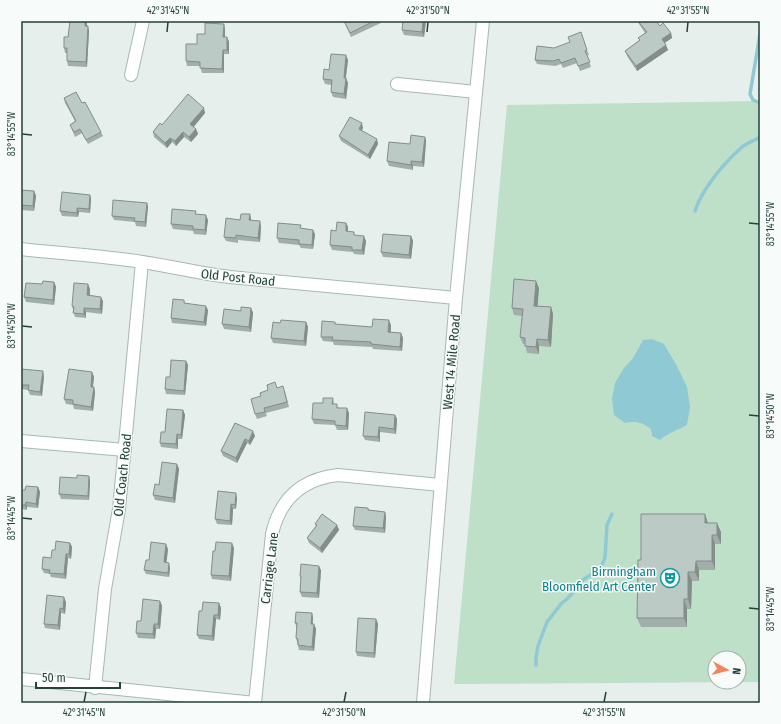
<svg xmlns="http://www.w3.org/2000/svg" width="781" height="724" viewBox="0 0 781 724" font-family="'Fira Sans Condensed',sans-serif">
<rect width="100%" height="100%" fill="#e6efeb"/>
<path fill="#bfe0c8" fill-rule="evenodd" d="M760,101V682L454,684L507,105ZM715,658H739V682H715Z"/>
<path fill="#8ec9d4" d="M652,339L664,344L677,366L687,387L690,407L687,425C678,430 668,433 660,440L652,436L651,429C641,422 637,421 625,423L614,415L612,398L615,383L624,368L633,358L643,340Z"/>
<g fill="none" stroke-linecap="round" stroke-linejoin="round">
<g stroke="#8ec9d4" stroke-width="3.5">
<polyline points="760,34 750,94 753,100 760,103"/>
<path d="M695,211C702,189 724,163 741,148C746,143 754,141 760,137"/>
<polyline points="536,665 536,658 538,646 547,622 561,604 568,598 584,579 597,571 603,563 605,557 607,525 612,514"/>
</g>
<defs>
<g id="minor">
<polyline points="131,75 143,21"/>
<polyline points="397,84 476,92"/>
<path d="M21,249C56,253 92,255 128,260C162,264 196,273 230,277L456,298"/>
<polyline points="21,441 125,450"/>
<polyline points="95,688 105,589 119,509 142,262"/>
<path d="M255,703L272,534C280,499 302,479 338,475L440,485"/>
</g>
<g id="tertiary">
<polyline points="21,679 255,703"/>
<polyline points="423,703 456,298 483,21"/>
</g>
</defs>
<use href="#minor" stroke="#a8b8b2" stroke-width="14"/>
<use href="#tertiary" stroke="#a8b8b2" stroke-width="14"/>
<use href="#minor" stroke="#fff" stroke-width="12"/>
<use href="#tertiary" stroke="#fff" stroke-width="12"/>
</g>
<g fill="#a1aea9">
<polygon points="70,21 87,21 87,26 89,31 87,67 68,66 67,61 67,53 65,53 64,48 68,37"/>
<polygon points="344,21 385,21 351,37"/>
<polygon points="403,21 426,21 424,37 404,35 402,30"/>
<polygon points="637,21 656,21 660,26 671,33 672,38 664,43 668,50 637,71 627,56 625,51 640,40 638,38 645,33"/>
<polygon points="224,24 225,29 225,37 227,37 229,42 229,54 224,54 224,73 202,73 200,66 187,66 186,61 197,44 205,34"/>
<polygon points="554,48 587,50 589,55 587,55 591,67 580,71 577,63 563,68 561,64 555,66 537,64 535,60"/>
<polygon points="348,60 346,78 348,83 346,99 333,97 331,92 332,85 325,84 323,79 329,70"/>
<polygon points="64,98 82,103 101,132 103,136 88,144 82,133 75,137 70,125 75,121 65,103"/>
<polygon points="205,113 193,127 196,129 198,134 191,142 184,137 176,146 172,142 167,148 154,137 153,132 162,125"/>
<polygon points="363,128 362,131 378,144 370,159 341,141 339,136"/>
<polygon points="425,137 426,141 424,167 413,166 413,170 389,166 387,161 410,144"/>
<polygon points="21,190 34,191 36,196 34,211 21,210"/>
<polygon points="90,195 91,199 90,213 79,212 78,217 62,216 60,211"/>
<polygon points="147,203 148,207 146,227 136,226 135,222 114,220 112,216"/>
<polygon points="197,214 208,220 206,235 194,234 193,231 173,229 171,224"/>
<polygon points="250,214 251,219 251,221 261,226 260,242 238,240 238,243 226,241 224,237 240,220"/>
<polygon points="346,223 348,227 348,232 366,241 364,255 354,254 353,252 332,250 330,245 336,231"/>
<polygon points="302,229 315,234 313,249 301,248 299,245 279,243 277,238"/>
<polygon points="411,236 413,241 411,259 383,257 381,252"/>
<polygon points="54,282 56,287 54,305 26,302 24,297 42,284"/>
<polygon points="539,288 537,306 551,307 553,314 551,347 539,346 539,354 527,353 525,344 523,344 520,337 522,316 514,315 512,308"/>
<polygon points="90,289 90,296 103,301 102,314 86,312 86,318 75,317 72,306"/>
<polygon points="184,300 185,304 208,310 206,326 172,323 171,318"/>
<polygon points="251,308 253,313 251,332 224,329 222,324 241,311"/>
<polygon points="306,322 308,327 306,346 273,343 271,338"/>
<polygon points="335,322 336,325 372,327 391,325 391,332 401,333 403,338 402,351 373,349 372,347 334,345 333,342 323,341 321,337"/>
<polygon points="186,361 188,365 185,395 166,394 165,389 170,377"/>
<polygon points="21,369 44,376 42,396 30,395 28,390 21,389"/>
<polygon points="92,372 94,377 93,387 94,387 95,392 93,411 74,409 73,405 66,404 64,399"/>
<polygon points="277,388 285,391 289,407 266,413 267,416 257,419 255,414 261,396"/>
<polygon points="333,398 334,404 339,408 349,413 348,430 337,430 335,425 314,424 312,419 323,403"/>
<polygon points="183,410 185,415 182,439 178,439 178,449 161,447 160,443 165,432"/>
<polygon points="395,415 397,419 396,434 380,432 380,442 365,440 363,436"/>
<polygon points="235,423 255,436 250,445 247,443 237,463 223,456 221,451"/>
<polygon points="177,464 179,469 175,503 155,500 153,495 159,485"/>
<polygon points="89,476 90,481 89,500 61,499 59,494 77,478"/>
<polygon points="38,487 40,492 38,508 27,507 27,510 21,509 21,490 25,490"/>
<polygon points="237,498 236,509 233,509 232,525 217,524 215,519"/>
<polygon points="368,508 369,510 385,512 386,517 385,533 355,530 353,526"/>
<polygon points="708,523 721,532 721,544 715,544 715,570 699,570 699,581 692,581 691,609 687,609 687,627 641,627 637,618 641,560"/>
<polygon points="315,524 337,525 339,530 322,553 309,543 307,538 316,526"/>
<polygon points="70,543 72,547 71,559 68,558 66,579 51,577 50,574 44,573 42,569 51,558 55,550"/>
<polygon points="234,548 231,581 212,579 211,575 215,551"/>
<polygon points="168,549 166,563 170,568 169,577 146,574 144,570 149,560"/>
<polygon points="321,570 319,598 302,597 300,592 301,580 300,576"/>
<polygon points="160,601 162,606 160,629 156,629 155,639 138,638 136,633 141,621"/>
<polygon points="66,602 65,614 61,613 60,630 45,628 44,624"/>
<polygon points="219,603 221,608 220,620 216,619 214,641 199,639 197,635 202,611"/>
<polygon points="312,613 313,618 313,624 316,629 314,651 299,650 296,638 297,628 295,623"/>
<polygon points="376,619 378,624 375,658 357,656 356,652"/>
</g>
<g fill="#838d89">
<polygon points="85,21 87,21 87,31 85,26"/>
<polygon points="423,21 426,21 424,37 422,32"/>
<polygon points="224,24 225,29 225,42 223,37"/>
<polygon points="88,26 89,31 87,67 86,62"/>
<polygon points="671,33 672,38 663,44 662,39"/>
<polygon points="227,37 229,42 229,54 227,50"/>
<polygon points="666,45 668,50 637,71 636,66"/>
<polygon points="223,50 224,54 224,73 222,69"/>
<polygon points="346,55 348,60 345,82 344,78"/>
<polygon points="346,78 348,83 346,99 344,94"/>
<polygon points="204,108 205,113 192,129 190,124"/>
<polygon points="362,123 363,128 360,133 359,129"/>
<polygon points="196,129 198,134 191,142 189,137"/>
<polygon points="183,132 184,137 176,146 175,141"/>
<polygon points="425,137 426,141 424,167 422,162"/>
<polygon points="170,138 172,142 167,148 165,143"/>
<polygon points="377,139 378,144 370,159 368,155"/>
<polygon points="411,161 413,166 413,170 411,165"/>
<polygon points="34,191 36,196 34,211 33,206"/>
<polygon points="90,195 91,199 90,213 89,209"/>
<polygon points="147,203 148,207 146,227 145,222"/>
<polygon points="77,208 79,212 78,217 77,213"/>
<polygon points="250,214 251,219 251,225 249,220"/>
<polygon points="206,215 208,220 206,235 205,230"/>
<polygon points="260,221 261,226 260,242 258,238"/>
<polygon points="346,223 348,227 347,236 346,231"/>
<polygon points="313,230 315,234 313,249 312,245"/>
<polygon points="364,236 366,241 364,255 362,250"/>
<polygon points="411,236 413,241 411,259 409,255"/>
<polygon points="536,281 539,288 537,313 534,306"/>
<polygon points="54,282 56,287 54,305 53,300"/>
<polygon points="88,284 90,289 89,300 87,295"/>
<polygon points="101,297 103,301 102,314 100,309"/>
<polygon points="206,306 208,310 206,326 204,322"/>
<polygon points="551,307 553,314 551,347 548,340"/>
<polygon points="84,308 86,312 86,318 84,314"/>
<polygon points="251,308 253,313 251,332 249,327"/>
<polygon points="389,320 391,325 390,337 388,332"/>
<polygon points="306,322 308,327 306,346 304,341"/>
<polygon points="401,333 403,338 402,351 400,347"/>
<polygon points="537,339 539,346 539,354 536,347"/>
<polygon points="186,361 188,365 185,395 184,391"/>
<polygon points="43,371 44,376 42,396 40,392"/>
<polygon points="92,372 94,377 92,392 91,387"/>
<polygon points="94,387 95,392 93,411 91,407"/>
<polygon points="347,408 349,413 348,430 346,426"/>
<polygon points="183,410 185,415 182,439 181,435"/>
<polygon points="395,415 397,419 396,434 394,429"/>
<polygon points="379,427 380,432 380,442 378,437"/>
<polygon points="253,431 255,436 250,445 249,441"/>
<polygon points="177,434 178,439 178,449 176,444"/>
<polygon points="245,439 247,443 237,463 236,458"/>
<polygon points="177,464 179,469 175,503 173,498"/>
<polygon points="89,476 90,481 89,500 88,496"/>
<polygon points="38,487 40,492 38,508 36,504"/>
<polygon points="236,493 237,498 236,509 235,505"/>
<polygon points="26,502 27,507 27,510 25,505"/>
<polygon points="231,504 233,509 232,525 230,521"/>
<polygon points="385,512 386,517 385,533 383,528"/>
<polygon points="705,514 708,523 705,523"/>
<polygon points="717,523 721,532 721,544 717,535"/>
<polygon points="337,525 339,530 322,553 320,548"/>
<polygon points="712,535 715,544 715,570 712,561"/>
<polygon points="70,543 72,547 71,559 69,554"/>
<polygon points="232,543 234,548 231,581 229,576"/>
<polygon points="166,544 168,549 166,567 164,562"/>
<polygon points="66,554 68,558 66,579 64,574"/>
<polygon points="696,561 699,570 699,581 695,572"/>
<polygon points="169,563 170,568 169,577 168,573"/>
<polygon points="319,566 321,570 319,598 317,593"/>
<polygon points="688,572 692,581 691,609 688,599"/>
<polygon points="64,597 66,602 65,614 63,609"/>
<polygon points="684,599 687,609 687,627 684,618"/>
<polygon points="160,601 162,606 160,629 158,624"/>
<polygon points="219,603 221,608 220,620 218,615"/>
<polygon points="60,608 61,613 60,630 58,625"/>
<polygon points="312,613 313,618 312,628 311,624"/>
<polygon points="214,615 216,619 214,641 212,636"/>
<polygon points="376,619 378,624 375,658 374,653"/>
<polygon points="154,624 156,629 155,639 153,634"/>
<polygon points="314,624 316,629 314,651 312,647"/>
</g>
<g fill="#bbcac4" stroke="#838d89">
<polygon points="70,21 85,21 85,26 88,26 86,62 67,61 67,48 64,48 64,37 68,37"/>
<polygon points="344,21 374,21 350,33"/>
<polygon points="403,21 423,21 422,32 402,30"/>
<polygon points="638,21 656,21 660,26 663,23 671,33 662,39 666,45 636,66 625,51 640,40 638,38 647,32"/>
<polygon points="205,23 224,24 223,37 227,37 227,50 223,50 222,69 200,68 200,62 186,61 186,44 197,44 197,34 205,34"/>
<polygon points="581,32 587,50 585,51 590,62 578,66 575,58 561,63 559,59 553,61 535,60 537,46 554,48 570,42 568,37"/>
<polygon points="331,54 346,55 344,78 346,78 344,94 331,92 332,80 323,79 324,69 329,70"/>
<polygon points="76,92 82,103 85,102 101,132 86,140 80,129 74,132 70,125 76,121 64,98"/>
<polygon points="188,94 204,108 190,124 196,129 189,137 183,132 175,141 170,138 165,143 153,132 160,123 162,125"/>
<polygon points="350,117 362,123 359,129 377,139 368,155 339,136"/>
<polygon points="411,135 425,137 422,162 411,161 411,165 387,161 389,142 410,144"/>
<polygon points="21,190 34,191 33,206 21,205"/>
<polygon points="62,192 90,195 89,209 77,208 77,213 60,211"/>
<polygon points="113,200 147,203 145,222 134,221 135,218 112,216"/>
<polygon points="172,209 196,211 195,214 206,215 205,230 193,229 193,226 171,224"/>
<polygon points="241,214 250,214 249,220 260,221 258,238 236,235 236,238 224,237 226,218 240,220"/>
<polygon points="337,222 346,223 346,231 354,232 354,235 364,236 362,250 352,250 352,247 330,245 331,230 336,231"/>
<polygon points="278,223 301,225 300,228 313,230 312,245 299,244 299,240 277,238"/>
<polygon points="383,234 411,236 409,255 381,252"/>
<polygon points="514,279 536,281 534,306 551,307 548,340 537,339 536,347 525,346 525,338 520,337 523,309 512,308"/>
<polygon points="43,281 54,282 53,300 24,297 26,283 42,284"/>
<polygon points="74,283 88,284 87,295 101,297 100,309 84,308 84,314 73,313 74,307 72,306"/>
<polygon points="173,299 184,300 184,303 206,306 204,322 171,318"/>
<polygon points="241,307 251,308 249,327 222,324 224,309 241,311"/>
<polygon points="373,319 389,320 388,332 401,333 400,347 371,344 371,342 332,340 333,337 321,337 322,321 335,322 335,324 372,327"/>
<polygon points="281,320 306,322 304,341 271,338 273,322 280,323"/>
<polygon points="171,360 186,361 184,391 165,389 166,377 170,377"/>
<polygon points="21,369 43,371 40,392 28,390 29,385 21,385"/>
<polygon points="69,369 92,372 91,387 94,387 91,407 73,404 73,400 64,399"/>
<polygon points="275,382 277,388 283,386 287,402 264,408 265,412 255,414 251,399 261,396 260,393 268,390 267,385"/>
<polygon points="323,398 333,398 332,404 337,404 337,408 347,408 346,426 335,425 335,421 312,419 313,403 323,403"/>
<polygon points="167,409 183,410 181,435 177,434 176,444 160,443 161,432 165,432"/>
<polygon points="365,412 395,415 394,429 379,427 378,437 363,436"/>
<polygon points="235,423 253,431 249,441 245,439 236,458 221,451"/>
<polygon points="162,462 177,464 173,498 153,495 155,484 159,485"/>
<polygon points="77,475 89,476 88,496 59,494 60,477 77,478"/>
<polygon points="26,486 38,487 36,504 26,502 25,505 21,505 21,490 25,490"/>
<polygon points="218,491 236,493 235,505 231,504 230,521 215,519"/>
<polygon points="355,507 368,508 368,510 385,512 383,528 353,526"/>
<polygon points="322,514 337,525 320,548 307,538 317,525 315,524"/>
<polygon points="641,514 705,514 705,523 717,523 717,535 712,535 712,561 696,561 695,572 688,572 688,599 684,599 684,618 637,618 638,560 641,560"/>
<polygon points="56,541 70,543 69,554 66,554 64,574 49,573 50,570 42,569 43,557 51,558 52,550 55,550"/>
<polygon points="151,542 166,544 164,562 169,563 168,573 144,570 146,560 149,560"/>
<polygon points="216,542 232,543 229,576 211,575 213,551 215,551"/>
<polygon points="301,564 319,566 317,593 300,592 301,576 300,576"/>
<polygon points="47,595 64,597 63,609 60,608 58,625 44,624"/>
<polygon points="143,599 160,601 158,624 154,624 153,634 136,633 137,621 141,621"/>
<polygon points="203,602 219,603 218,615 214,615 212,636 197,635 199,611 202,611"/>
<polygon points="296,612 312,613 311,624 314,624 312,647 298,645 298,639 296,638 297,623 295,623"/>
<polygon points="358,618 376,619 374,653 356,652"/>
</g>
<path fill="none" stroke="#24423a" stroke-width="1.5" d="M167,32L168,22M427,32L428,22M687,32L688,22M22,134L32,135M749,223L759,224M22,326L32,327M749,415L759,416M22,518L32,519M749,608L759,609M84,702L86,692M344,702L346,692M604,702L606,692"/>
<defs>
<symbol id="theatre-ring" viewBox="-11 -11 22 22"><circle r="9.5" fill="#f7fbf9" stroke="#0f9aa8" stroke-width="1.5"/><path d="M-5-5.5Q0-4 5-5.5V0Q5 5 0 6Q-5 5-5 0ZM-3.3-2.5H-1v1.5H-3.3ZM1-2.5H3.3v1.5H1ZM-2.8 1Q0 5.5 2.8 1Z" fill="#0f9aa8"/></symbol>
</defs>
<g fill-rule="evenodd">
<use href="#theatre-ring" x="659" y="567" width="22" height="22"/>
</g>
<g text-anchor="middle" stroke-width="3" stroke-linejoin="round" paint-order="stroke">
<g font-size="13" fill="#24423a" stroke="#f7fbf9">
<text transform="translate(238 277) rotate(6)" y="5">Old Post Road</text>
<text transform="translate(451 362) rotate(-85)" y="5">West 14 Mile Road</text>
<text transform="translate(122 475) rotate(-84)" y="5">Old Coach Road</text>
<text transform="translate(269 568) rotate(-83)" y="5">Carriage Lane</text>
</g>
<g font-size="13" fill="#0d838f" stroke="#f7fbf9" text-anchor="end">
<text x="656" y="576">Birmingham<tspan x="656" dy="15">Bloomfield Art Center</tspan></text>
</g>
</g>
<rect width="781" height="724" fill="none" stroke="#f7fbf9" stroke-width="44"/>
<g transform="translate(727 670) rotate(97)"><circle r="19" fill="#f7fbf9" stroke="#a3b1ad"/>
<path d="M0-3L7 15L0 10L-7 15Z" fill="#f4845f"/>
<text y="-6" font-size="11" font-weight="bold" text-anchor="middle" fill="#24423a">N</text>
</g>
<path d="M36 682v6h84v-6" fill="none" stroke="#24423a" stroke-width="2"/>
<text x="42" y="682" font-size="12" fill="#24423a" stroke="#f7fbf9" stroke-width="3" paint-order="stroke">50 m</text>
<rect x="22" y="22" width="737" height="680" fill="none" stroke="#24423a" stroke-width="1.5"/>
<g font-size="10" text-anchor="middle" fill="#24423a">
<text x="168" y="14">42°31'45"N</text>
<text x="428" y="14">42°31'50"N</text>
<text x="688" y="14">42°31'55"N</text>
<text transform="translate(11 134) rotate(-90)" y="4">83°14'55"W</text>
<text transform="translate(770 224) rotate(-90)" y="4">83°14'55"W</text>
<text transform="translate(11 326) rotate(-90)" y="4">83°14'50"W</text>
<text transform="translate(770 416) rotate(-90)" y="4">83°14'50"W</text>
<text transform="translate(11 518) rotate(-90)" y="4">83°14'45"W</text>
<text transform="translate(770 609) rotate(-90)" y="4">83°14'45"W</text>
<text x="84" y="716">42°31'45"N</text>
<text x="344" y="716">42°31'50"N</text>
<text x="604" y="716">42°31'55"N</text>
</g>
</svg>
